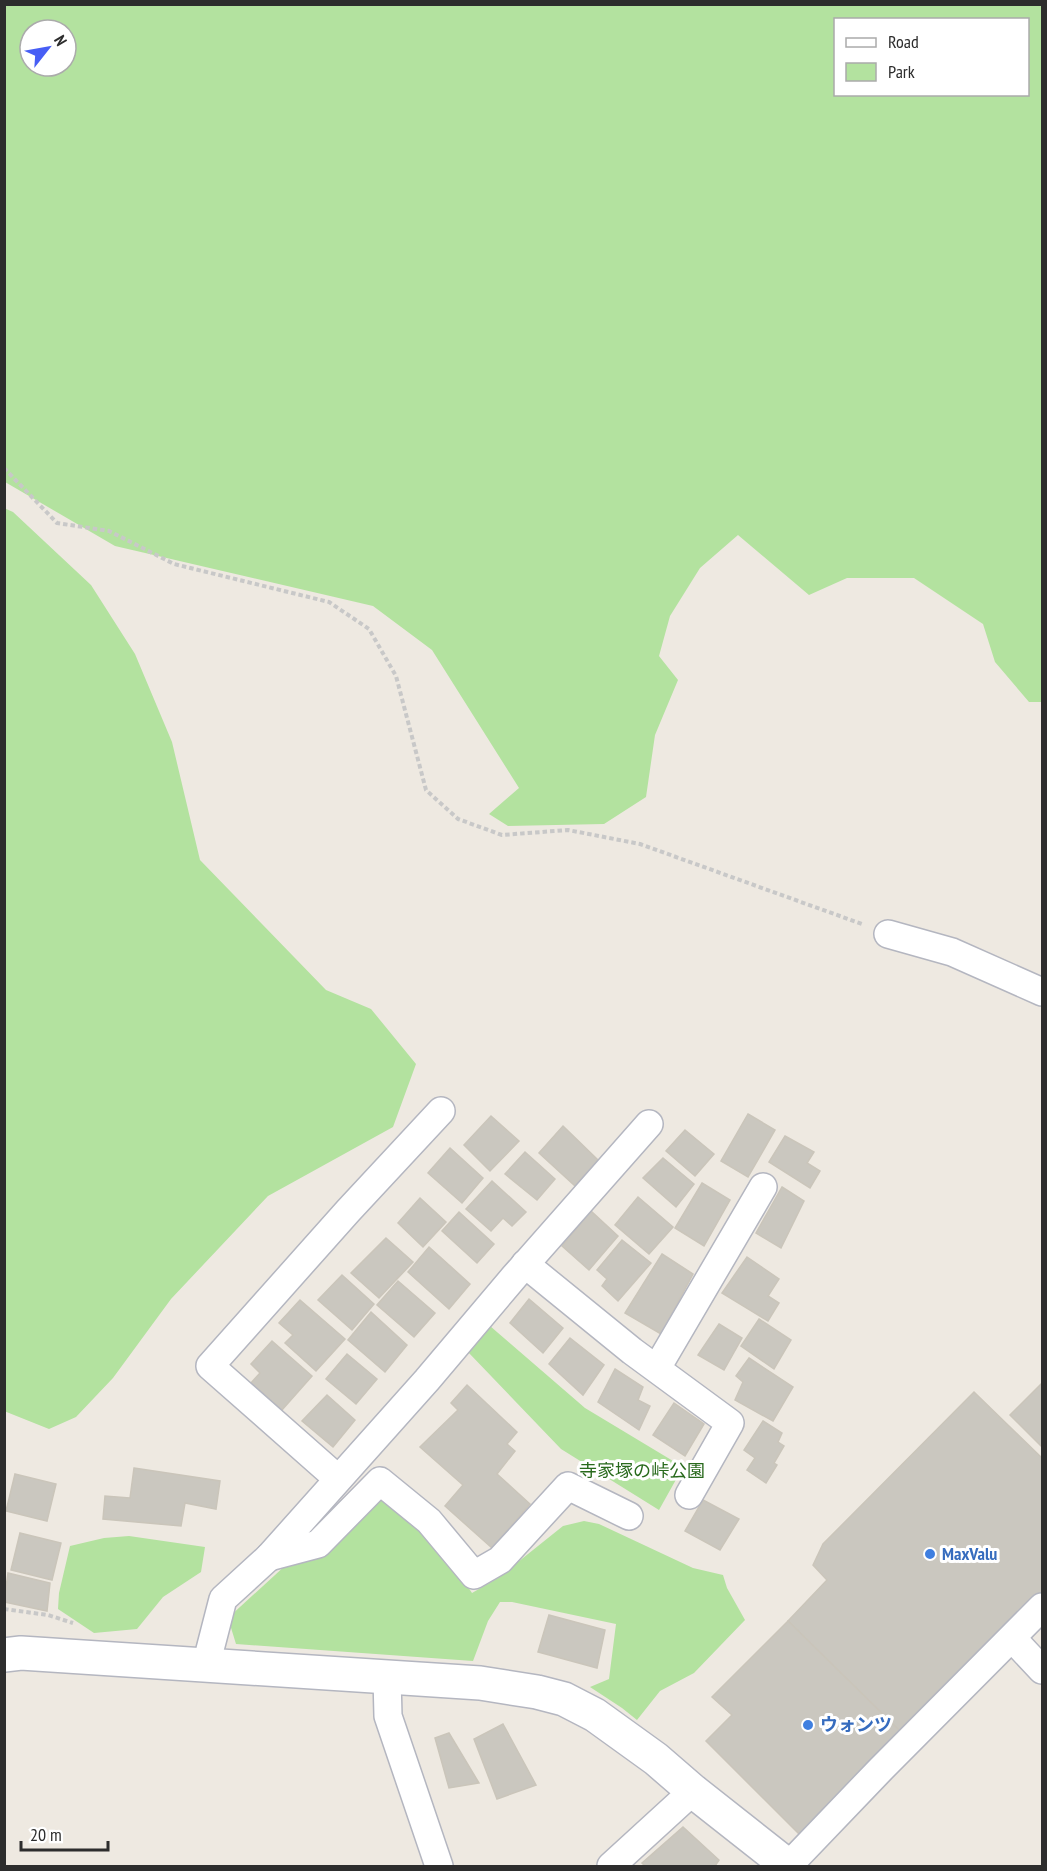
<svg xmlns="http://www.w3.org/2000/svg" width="1047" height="1871" viewBox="0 0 1047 1871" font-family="'PT Sans Narrow','Noto Sans JP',sans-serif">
<rect width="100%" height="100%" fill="#eee9e1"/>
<g fill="#b3e29f" fill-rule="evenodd">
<path d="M5,4L1042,5V702H1029L995,662L983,624L914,578H847L809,595L738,535L700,568L670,616L659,656L678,680L655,735L646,797L604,824L508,826L489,814L519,788L432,650L373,606L115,546L5,482ZM836,20H1028V94H836ZM30,30H66V66H30Z"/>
<polygon points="4,508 13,512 91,585 135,654 172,742 200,860 326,990 371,1009 416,1064 393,1127 268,1196 171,1299 113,1378 76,1417 49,1429 4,1411"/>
<polygon points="490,1326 585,1408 683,1467 659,1510 561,1449 468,1352"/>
<polygon points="383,1493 448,1558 472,1593 498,1578 563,1526 584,1521 599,1524 693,1568 723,1575 727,1588 745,1620 694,1673 660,1691 637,1720 622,1708 590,1687 609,1679 616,1624 512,1602 500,1602 488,1621 473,1661 236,1644 228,1618 287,1564"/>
<polygon points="129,1536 205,1547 201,1572 163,1597 137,1629 94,1633 58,1609 59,1593 70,1546 104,1538"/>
</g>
<g fill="#cac7bf" stroke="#cac5ba" stroke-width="1.5">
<polygon points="748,1114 775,1130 748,1177 721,1161"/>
<polygon points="491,1116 519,1141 490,1171 464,1145"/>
<polygon points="563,1126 598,1160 575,1186 539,1153"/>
<polygon points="685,1130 714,1154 695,1176 666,1151"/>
<polygon points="785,1136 814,1152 807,1163 820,1171 810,1188 769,1162"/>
<polygon points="450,1148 483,1178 462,1203 428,1173"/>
<polygon points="525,1152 555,1179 537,1200 505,1174"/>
<polygon points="663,1158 694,1184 676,1207 643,1178"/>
<polygon points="492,1181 526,1212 512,1226 503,1218 491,1231 466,1209"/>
<polygon points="702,1183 730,1200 704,1246 675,1228"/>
<polygon points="782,1187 804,1201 781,1248 756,1233"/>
<polygon points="638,1197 673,1227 649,1254 615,1225"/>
<polygon points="420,1198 446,1222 423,1247 398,1223"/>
<polygon points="591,1211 618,1236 589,1270 562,1246"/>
<polygon points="459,1212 494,1244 477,1263 442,1231"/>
<polygon points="386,1238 413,1262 379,1298 351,1273"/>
<polygon points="622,1240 651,1263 618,1301 602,1286 607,1279 597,1270"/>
<polygon points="429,1247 470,1284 449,1309 408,1272"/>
<polygon points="662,1254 693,1274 661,1334 625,1313"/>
<polygon points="747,1257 779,1279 768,1296 779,1303 768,1321 722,1293"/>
<polygon points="342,1275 374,1304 352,1330 318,1300"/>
<polygon points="398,1281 435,1313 414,1337 377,1305"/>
<polygon points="529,1299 563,1328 543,1353 510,1323"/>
<polygon points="300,1300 345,1339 316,1371 285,1343 293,1335 279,1323"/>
<polygon points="371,1312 407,1345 385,1372 348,1340"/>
<polygon points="759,1319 791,1340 774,1369 741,1346"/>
<polygon points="719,1324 742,1338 724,1370 698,1355"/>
<polygon points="570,1338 604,1365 583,1395 549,1364"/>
<polygon points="272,1341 312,1376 282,1410 251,1383 260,1373 251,1364"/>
<polygon points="347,1354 377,1379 356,1404 326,1379"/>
<polygon points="749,1358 793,1387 773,1421 735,1400 743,1382 736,1376"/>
<polygon points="615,1369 643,1387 638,1400 650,1406 639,1430 598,1402"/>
<polygon points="1042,1383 1042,1447 1010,1415"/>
<polygon points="467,1385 517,1432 507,1444 515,1451 497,1474 530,1504 492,1548 445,1506 463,1485 420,1447 458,1410 451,1403"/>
<polygon points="974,1392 1042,1458 1042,1593 904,1735 788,1621 827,1580 813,1565 823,1544"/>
<polygon points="327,1395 355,1420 333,1447 302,1421"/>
<polygon points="674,1403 704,1424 685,1456 653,1435"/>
<polygon points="763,1421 782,1433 778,1442 784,1446 774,1463 777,1465 766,1483 747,1470 755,1458 744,1450"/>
<polygon points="134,1468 220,1481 216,1509 185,1503 181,1526 103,1519 105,1496 130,1498"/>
<polygon points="15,1474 56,1484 47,1521 6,1511"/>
<polygon points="703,1500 739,1519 720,1550 685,1531"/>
<polygon points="20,1533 61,1543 52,1580 11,1570"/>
<polygon points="8,1573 50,1583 47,1611 4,1602"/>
<polygon points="549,1615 605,1630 597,1668 538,1652"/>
<polygon points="788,1621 904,1735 803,1838 706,1741 732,1715 712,1697"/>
<polygon points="503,1724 536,1785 497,1799 474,1739"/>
<polygon points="449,1733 479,1783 449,1788 435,1738"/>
<polygon points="683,1827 719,1860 715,1866 645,1866 642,1863"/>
</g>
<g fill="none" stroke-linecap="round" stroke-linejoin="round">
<defs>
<g id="street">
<polyline points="888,934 952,952 1042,992"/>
<polyline points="525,1264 632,1351 730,1423 689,1495"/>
<polyline points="657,1368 763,1187"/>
<polyline points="337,1478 210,1366 348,1211 441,1111"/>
<polyline points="269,1557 318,1544 380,1481 429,1521 474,1575 500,1560 568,1486 629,1516"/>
<polyline points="1012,1638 1042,1670"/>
<polyline points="206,1665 223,1599 269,1557 427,1380 514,1277 649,1124"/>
<polyline points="387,1678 388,1716 439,1866"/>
<polyline points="611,1866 693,1791"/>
<polyline points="788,1866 880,1770 1042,1607"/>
</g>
<polyline id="secondary" points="4,1655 21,1653 480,1683 537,1692 564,1699 595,1715 656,1759 693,1791 788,1866"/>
</defs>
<use href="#street" stroke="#b4b6c0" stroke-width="30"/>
<use href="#secondary" stroke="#b4b6c0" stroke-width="36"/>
<g stroke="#c8c8c8" stroke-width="4" stroke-dasharray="4.5 3" stroke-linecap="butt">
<polyline points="4,468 57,523 109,531 174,564 329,602 369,629 396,676 426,790 458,819 502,835 568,830 640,844 862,924"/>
<polyline points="4,1609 48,1615 73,1623"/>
</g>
<use href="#street" stroke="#fff" stroke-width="27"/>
<use href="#secondary" stroke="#fff" stroke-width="33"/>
</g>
<g fill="#3f7fe0" stroke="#fff" stroke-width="2">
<circle cx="930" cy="1554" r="6"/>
<circle cx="808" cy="1725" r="6"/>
</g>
<g text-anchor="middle" stroke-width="6" stroke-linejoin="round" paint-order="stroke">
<g font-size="18" fill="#296a1d" stroke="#fff">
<text x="642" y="1477">寺家塚の峠公園</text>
</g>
<g font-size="18" font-weight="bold" fill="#366cbe" stroke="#fff" text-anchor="start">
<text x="942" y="1560">MaxValu</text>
<text x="820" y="1731">ウォンツ</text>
</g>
</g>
<rect width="1047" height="1871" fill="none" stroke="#2d2d2d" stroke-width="12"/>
<rect x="834" y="18" width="195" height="78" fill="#ffffff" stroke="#ababab" stroke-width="1.5"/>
<rect x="846" y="38" width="30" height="9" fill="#ffffff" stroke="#ababab" stroke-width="1.5"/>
<text x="888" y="48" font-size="18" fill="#2d2d2d">Road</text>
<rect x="846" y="63" width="30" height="18" fill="#b3e29f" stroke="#ababab" stroke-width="1.5"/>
<text x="888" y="78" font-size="18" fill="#2d2d2d">Park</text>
<g transform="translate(48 48) rotate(59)"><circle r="28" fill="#ffffff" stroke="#ababab" stroke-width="1.5"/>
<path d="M0-4.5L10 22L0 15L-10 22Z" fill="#475ef5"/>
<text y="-9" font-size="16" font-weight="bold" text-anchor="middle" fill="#2d2d2d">N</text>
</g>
<path d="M21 1841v9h87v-9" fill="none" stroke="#2d2d2d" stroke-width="3"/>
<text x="30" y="1841" font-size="18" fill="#2d2d2d" stroke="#ffffff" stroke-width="4.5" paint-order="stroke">20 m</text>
</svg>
